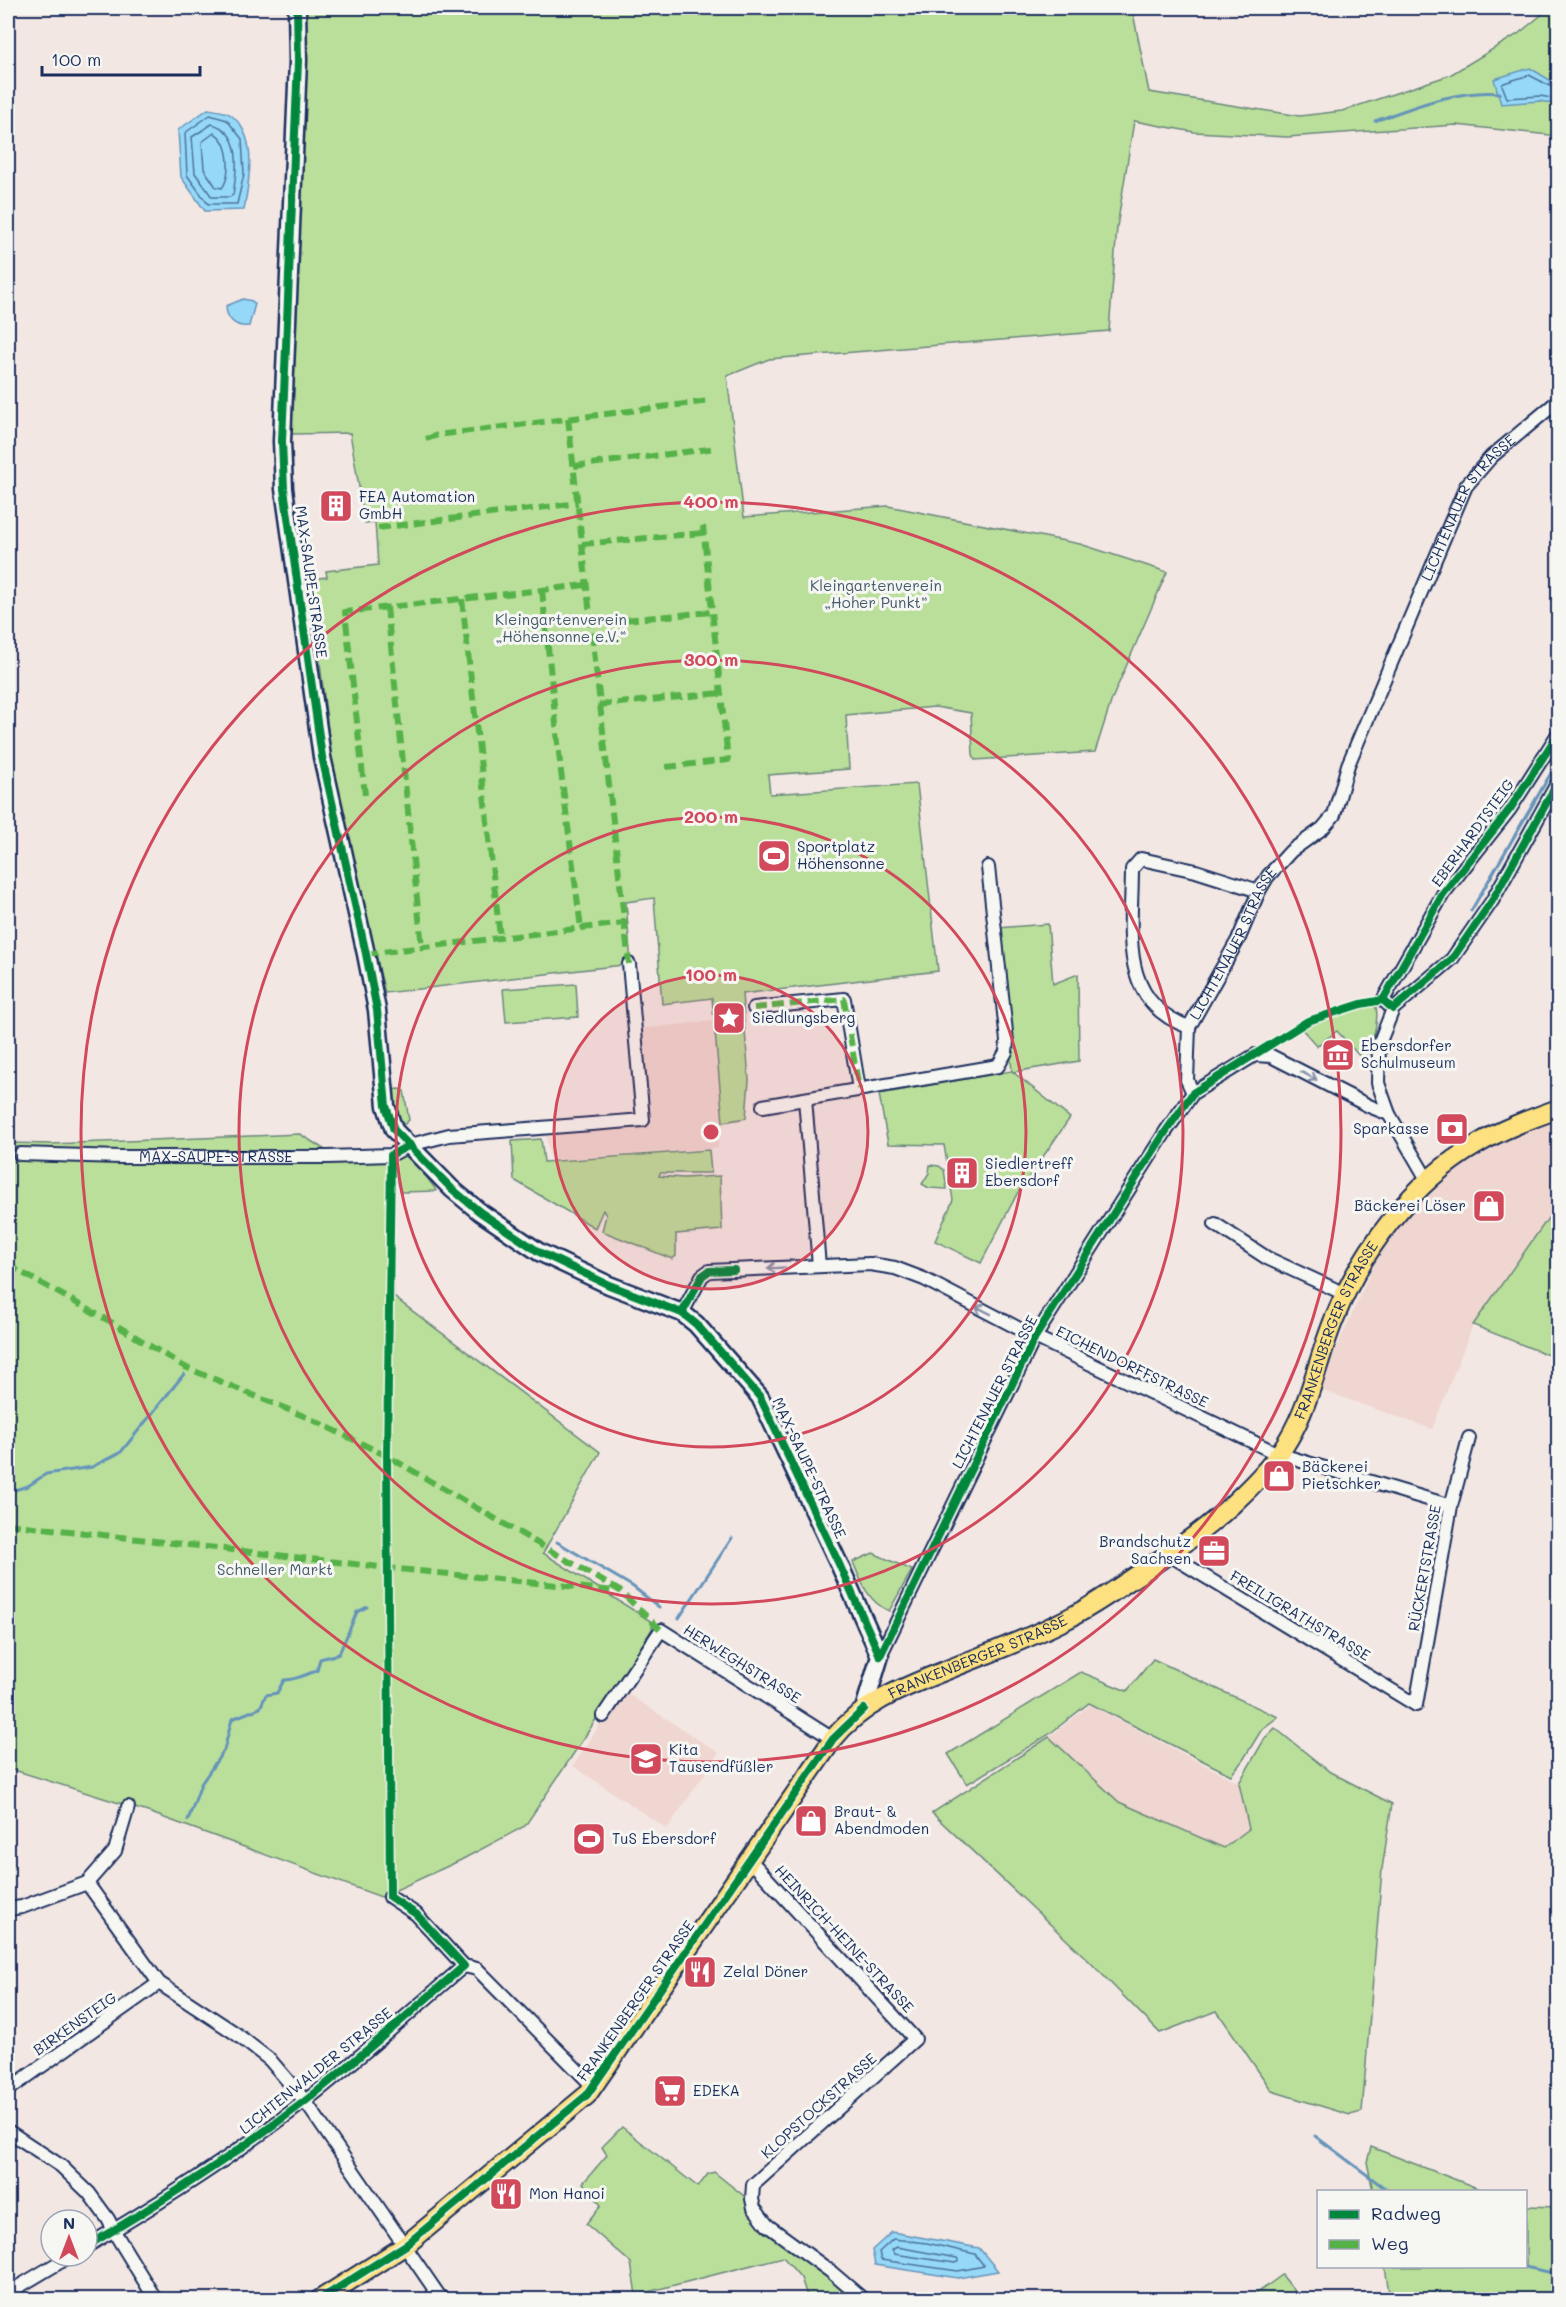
<svg xmlns="http://www.w3.org/2000/svg" width="1566" height="2307" viewBox="0 0 1566 2307" font-family="Mali,sans-serif">
<rect width="100%" height="100%" fill="#f3e7e3"/>
<filter id="ink" filterUnits="userSpaceOnUse"><feTurbulence type="fractalNoise" baseFrequency=".0167" numOctaves="2"/><feDisplacementMap in="SourceGraphic" scale="12" xChannelSelector="R" yChannelSelector="G"/><feConvolveMatrix kernelMatrix="1 2 1 2 8 2 1 2 1" color-interpolation-filters="sRGB"/></filter>
<g filter="url(#ink)">
<g fill="#f0d6d0">
<polygon points="714,1021 723,1129 717,1131 718,1148 550,1160 546,1135 648,1126 639,1029"/>
<polygon points="1558,1104 1558,1204 1473,1325 1432,1429 1318,1389 1404,1198"/>
<polygon points="622,1690 719,1753 667,1829 573,1766"/>
<polygon points="1090,1705 1239,1783 1250,1829 1224,1849 1119,1802 1049,1737"/>
</g>
<g fill="#badf9a" stroke="#6a877c" stroke-width="1.5">
<polygon points="305,8 1132,8 1149,92 1300,116 1342,111 1450,75 1518,34 1550,8 1558,8 1558,136 1456,125 1287,137 1194,132 1134,121 1117,227 1109,331 769,359 727,376 744,517 888,506 1080,544 1167,572 1112,699 1095,752 975,760 973,754 971,713 935,707 846,715 849,769 768,775 770,794 917,784 938,971 742,994 749,1080 746,1118 723,1122 712,998 662,1004 654,898 626,902 631,964 385,993 335,789 310,579 327,577 326,571 378,565 375,522 365,523 350,433 292,434 290,429 305,98"/>
<polygon points="1048,924 1053,984 1078,974 1079,1061 1013,1072 1070,1118 1017,1194 981,1263 935,1241 953,1200 944,1145 888,1144 879,1094 1012,1071 998,928"/>
<polygon points="576,984 578,1017 506,1022 503,989"/>
<path d="M1368,1005L1376,1007C1379,1020 1372,1051 1362,1059L1337,1031L1317,1046L1301,1028Z"/>
<polygon points="399,1089 404,1091 409,1120 405,1124 400,1123 393,1113 391,1090"/>
<polygon points="300,1134 333,1155 404,1148 434,1187 436,1191 401,1192 391,1160 394,1297 600,1452 543,1553 652,1622 652,1629 586,1735 525,1826 461,1860 381,1897 151,1813 14,1770 8,1770 8,1143 52,1144"/>
<polygon points="541,1139 544,1162 709,1150 711,1173 660,1173 659,1176 683,1178 720,1176 722,1230 676,1234 676,1256 672,1259 602,1231 606,1215 603,1210 595,1228 514,1180 512,1141"/>
<polygon points="930,1165 939,1166 944,1170 947,1189 929,1188 922,1184 929,1173"/>
<polygon points="1558,1204 1558,1359 1473,1325"/>
<path d="M873,1553L912,1570L889,1611C868,1602 861,1582 853,1562Z"/>
<polygon points="1153,1659 1278,1717 1262,1729 1243,1760 1231,1775 1089,1703 1048,1735 967,1784 948,1754 1081,1672 1127,1691"/>
<polygon points="1275,1728 1330,1772 1392,1804 1382,1869 1362,2112 1350,2115 1272,2091 1217,2011 1160,2033 1087,1959 932,1813 1049,1737 1119,1802 1224,1848 1249,1829 1239,1783 1265,1738"/>
<polygon points="622,2127 698,2187 708,2174 714,2172 744,2196 752,2215 762,2231 816,2266 857,2299 808,2299 801,2278 783,2257 636,2295 631,2263 586,2224 601,2205 583,2183 607,2155 602,2147"/>
<polygon points="1371,2147 1485,2191 1373,2191 1367,2162"/>
<polygon points="1526,2206 1558,2207 1558,2299 1390,2299 1385,2267 1526,2266"/>
<polygon points="1282,2275 1301,2299 1249,2299"/>
</g>
<g fill="#96d8f8" stroke="#6594ba" stroke-width="1.5">
<polygon points="1530,68 1558,85 1558,105 1540,101 1501,104 1494,79"/>
<path d="M208,109C215,110 226,111 231,115C259,137 249,180 244,210L205,211L181,177L178,130Z"/>
<path d="M243,299L252,301L255,304L249,326C236,328 226,319 226,306Z"/>
<polygon points="892,2232 979,2248 998,2271 958,2278 875,2265 872,2250"/>
</g>
<g fill="none" stroke-linecap="round" stroke-linejoin="round">
<g stroke="#4c739c" stroke-width="1.5">
<polyline points="1558,90 1529,75 1504,83 1502,85 1507,98 1540,96 1558,99"/>
<polygon points="210,115 227,120 242,139 244,174 237,204 208,204 187,175 185,133"/>
<path d="M212,124C243,132 237,170 233,195L230,197H212L195,173L192,137Z"/>
<path d="M214,133C230,141 232,175 222,188L216,187L204,169L202,142Z"/>
<polygon points="893,2239 927,2243 975,2254 984,2266 958,2271 881,2260 879,2252"/>
<polygon points="897,2247 957,2258 959,2261 955,2263 894,2254 892,2250"/>
</g>
<g stroke="#6594ba" stroke-width="3">
<path d="M1375,121C1414,107 1457,89 1500,93"/>
<polyline points="1471,911 1558,761"/>
<polyline points="8,1492 28,1486 46,1474 92,1467 121,1452 184,1374"/>
<polyline points="557,1542 632,1586 659,1607"/>
<polyline points="679,1618 732,1538"/>
<path d="M188,1820L201,1784L224,1750L232,1719L260,1708L266,1695L277,1693L284,1680C296,1680 305,1674 317,1671L320,1659L339,1654L357,1612L367,1607"/>
<polyline points="1315,2136 1390,2192"/>
<polyline points="1520,2266 1558,2274"/>
</g>
<defs>
<g id="street">
<polyline points="754,1008 844,999 859,1089"/>
<polyline points="1393,1009 1383,1000 1443,894 1510,809 1558,734"/>
<path d="M1189,1027C1117,1002 1132,930 1132,869L1141,859L1196,871L1259,891"/>
<path id="s1" d="M1193,1093L1187,1080L1189,1027L1239,938L1259,891L1268,876L1291,851L1323,828L1334,815L1348,765L1466,486L1491,457L1558,401"/>
<polyline points="805,1099 819,1266"/>
<polyline points="763,1106 998,1066 1006,1052 1007,1041 988,867"/>
<path id="s2" d="M20,1154L120,1157H328L391,1155L410,1145L449,1135L643,1120L629,964"/>
<polyline points="1428,1181 1389,1114 1378,1083 1379,1044 1393,1009 1452,959 1492,901 1558,782"/>
<polyline points="1215,1224 1267,1258 1345,1294"/>
<polyline points="682,1313 702,1276 709,1271 870,1264 895,1268 924,1279 1035,1337 1278,1454 1451,1506"/>
<polyline points="1168,1554 1416,1705 1451,1506 1469,1438"/>
<polyline points="880,1656 1035,1337 1166,1131 1193,1093 1255,1055 1271,1056 1369,1106 1389,1114"/>
<polyline points="603,1716 661,1630 833,1739"/>
<polyline points="750,1860 915,2039 753,2185 752,2199 754,2208 767,2225 830,2271 864,2300"/>
<polyline points="87,1883 159,1983 235,2033 270,2060 305,2101 442,2300"/>
<polyline points="390,1897 416,1914 464,1966 477,1969 593,2086"/>
<polyline points="8,1909 22,1907 87,1883 115,1851 128,1807"/>
<polyline points="8,2090 159,1983"/>
<polyline points="8,2131 61,2166 89,2193 108,2219 118,2238 156,2300"/>
<path d="M87,2246C162,2202 235,2155 304,2102C359,2059 411,2011 464,1966"/>
<polyline points="8,2293 70,2256"/>
</g>
<polyline id="secondary" points="297,8 298,61 282,441 284,489 322,757 366,954 377,1010 386,1106 394,1130 452,1189 480,1212 539,1252 609,1285 682,1313 696,1324 760,1397 840,1566 880,1656 864,1709"/>
<g id="primary">
<path id="s3" d="M319,2300L406,2245L587,2095L833,1739C863,1702 905,1687 947,1670C986,1654 1026,1640 1063,1621C1089,1609 1112,1592 1136,1576C1172,1552 1209,1528 1240,1497C1258,1480 1276,1461 1288,1440C1311,1402 1318,1357 1335,1317C1362,1250 1412,1182 1476,1145C1502,1129 1530,1119 1558,1109"/>
</g>
</defs>
<use href="#street" stroke="#1b2f5e" stroke-width="16"/>
<use href="#secondary" stroke="#1b2f5e" stroke-width="21"/>
<use href="#primary" stroke="#1b2f5e" stroke-width="22"/>
<use href="#street" stroke="#f6f6f2" stroke-width="12"/>
<use href="#secondary" stroke="#f6f6f2" stroke-width="16"/>
<use href="#primary" stroke="#fde080" stroke-width="18"/>
<g stroke="#55b248" stroke-width="6" stroke-dasharray="12 6" stroke-linecap="butt">
<polyline points="568,418 629,964"/>
<polyline points="426,439 438,435 710,401"/>
<polyline points="574,466 716,448"/>
<polyline points="378,528 578,503"/>
<polyline points="582,544 703,533"/>
<polyline points="542,590 561,772 581,928"/>
<polyline points="462,599 500,937"/>
<polyline points="387,607 422,947"/>
<polyline points="590,623 712,612"/>
<polyline points="599,705 721,693"/>
<polyline points="666,767 728,760 703,526"/>
<polyline points="365,795 345,612 586,585"/>
<polyline points="366,954 624,923"/>
<polyline points="754,1008 844,999 859,1089"/>
<polyline points="8,1265 111,1322 185,1367 311,1419 387,1456 620,1591 661,1630"/>
<polyline points="8,1524 389,1568 616,1591"/>
</g>
<defs>
<g id="cycleway">
<polyline points="297,8 298,61 282,441 284,489 322,757 366,954 377,1010 386,1106 394,1130 452,1189 480,1212 539,1252 609,1285 682,1313 696,1324 760,1397 840,1566 880,1656"/>
<polyline points="1383,1000 1393,1009 1452,959 1492,901 1558,782"/>
<polyline points="682,1313 702,1276 709,1271 734,1270"/>
<polyline points="880,1656 1035,1337 1166,1131 1193,1093 1308,1021 1361,1004 1383,1000 1443,894 1510,809 1558,734"/>
<path d="M87,2246C162,2202 235,2155 304,2102C359,2059 411,2011 464,1966L416,1914L390,1897L387,1456L391,1155L410,1145"/>
<polyline points="319,2300 406,2245 587,2095 833,1739 864,1709"/>
</g>
</defs>
<use href="#cycleway" stroke="#f6f6f2" stroke-width="11"/>
<use href="#cycleway" stroke="#00873e" stroke-width="8"/>
</g>
<defs><path id="oneway-shaft" d="M-6 0H5M1.5-3L5.5 0L1.5 3" fill="none" stroke-width="1.6" stroke-linecap="round" stroke-linejoin="round" transform="scale(1.5)"/></defs>
<g stroke="#8892a8">
<use href="#oneway-shaft" transform="translate(1309 1076) rotate(28)"/>
<use href="#oneway-shaft" transform="translate(776 1268) rotate(177)"/>
<use href="#oneway-shaft" transform="translate(983 1310) rotate(-153)"/>
</g>
</g>
<circle cx="711" cy="1132" r="157" fill="#d1495b" fill-opacity=".12"/>
<g fill="none" stroke="#d1495b" stroke-width="3">
<circle cx="711" cy="1132" r="157"/>
<circle cx="711" cy="1132" r="315"/>
<circle cx="711" cy="1132" r="472"/>
<circle cx="711" cy="1132" r="630"/>
</g>
<defs>
<symbol id="building-square" viewBox="-11 -11 22 22"><rect x="-9" y="-9" width="18" height="18" rx="4" fill="#d1495b" stroke="#f6f6f2"/><path d="M-4-6H4V6H1V3H-1V6H-4ZM-2.5-4.3h1.7v1.8h-1.7ZM.8-4.3h1.7v1.8H.8ZM-2.5-1h1.7V.8h-1.7ZM.8-1h1.7V.8H.8Z" fill="#fff"/></symbol>
<symbol id="stadium-square" viewBox="-11 -11 22 22"><rect x="-9" y="-9" width="18" height="18" rx="4" fill="#d1495b" stroke="#f6f6f2"/><path d="M0-5a6.5 5 0 1 0 0 10a6.5 5 0 1 0 0-10ZM-3.5-1.8h7v3.6h-7Z" fill="#fff"/></symbol>
<symbol id="sight-square" viewBox="-11 -11 22 22"><rect x="-9" y="-9" width="18" height="18" rx="4" fill="#d1495b" stroke="#f6f6f2"/><path d="M0-6L1.8-2.2L6-1.7L2.9 1.2L3.7 5.4L0 3.3L-3.7 5.4L-2.9 1.2L-6-1.7L-1.8-2.2Z" fill="#fff"/></symbol>
<symbol id="museum-square" viewBox="-11 -11 22 22"><rect x="-9" y="-9" width="18" height="18" rx="4" fill="#d1495b" stroke="#f6f6f2"/><path d="M0-6L6-3V-2H-6V-3ZM-5-1h2V3h-2ZM-1-1h2V3h-2ZM3-1h2V3H3ZM-6 4H6V6H-6Z" fill="#fff"/></symbol>
<symbol id="bank-square" viewBox="-11 -11 22 22"><rect x="-9" y="-9" width="18" height="18" rx="4" fill="#d1495b" stroke="#f6f6f2"/><path d="M-6-4H6V4H-6ZM0-2.3a2.3 2.3 0 1 0 0 4.6a2.3 2.3 0 1 0 0-4.6Z" fill="#fff"/></symbol>
<symbol id="shop-square" viewBox="-11 -11 22 22"><rect x="-9" y="-9" width="18" height="18" rx="4" fill="#d1495b" stroke="#f6f6f2"/><path d="M-5-2.5h2.3a2.7 3.5 0 0 1 5.4 0H5L5.5 6h-11ZM-1.5-2.5h3a1.5 2.3 0 0 0-3 0Z" fill="#fff"/></symbol>
<symbol id="office-square" viewBox="-11 -11 22 22"><rect x="-9" y="-9" width="18" height="18" rx="4" fill="#d1495b" stroke="#f6f6f2"/><path d="M-6-3h4V-5.5h4V-3h4V5H-6ZM-1-4.5V-3h2v-1.5ZM-6 0V1H6V0Z" fill="#fff"/></symbol>
<symbol id="school-square" viewBox="-11 -11 22 22"><rect x="-9" y="-9" width="18" height="18" rx="4" fill="#d1495b" stroke="#f6f6f2"/><path d="M0-5L7-2L0 1L-7-2ZM-4 1L0 2.5L4 1V4Q0 6-4 4Z" fill="#fff"/></symbol>
<symbol id="restaurant-square" viewBox="-11 -11 22 22"><rect x="-9" y="-9" width="18" height="18" rx="4" fill="#d1495b" stroke="#f6f6f2"/><path d="M-5-6h1v4h1v-4h1v4h1v-4h1v5L-1.5 .5V6h-2V.5L-5-1ZM5-6V6H3V1.5H1.5Q1.5-4 5-6Z" fill="#fff"/></symbol>
<symbol id="supermarket-square" viewBox="-11 -11 22 22"><rect x="-9" y="-9" width="18" height="18" rx="4" fill="#d1495b" stroke="#f6f6f2"/><path d="M-6-5.5h2.5l.6 2H6L4.5 2H-2.5L-4.4-4H-6ZM-1.5 3.2a1.3 1.3 0 1 0 .1 0ZM3 3.2a1.3 1.3 0 1 0 .1 0Z" fill="#fff"/></symbol>
</defs>
<g fill-rule="evenodd">
<use href="#building-square" x="317" y="487" width="38" height="38"/>
<use href="#stadium-square" x="755" y="837" width="38" height="38"/>
<use href="#sight-square" x="710" y="999" width="38" height="38"/>
<use href="#museum-square" x="1319" y="1036" width="38" height="38"/>
<use href="#bank-square" x="1433" y="1110" width="38" height="38"/>
<use href="#building-square" x="943" y="1154" width="38" height="38"/>
<use href="#shop-square" x="1470" y="1187" width="38" height="38"/>
<use href="#shop-square" x="1260" y="1457" width="38" height="38"/>
<use href="#office-square" x="1195" y="1532" width="38" height="38"/>
<use href="#school-square" x="627" y="1740" width="38" height="38"/>
<use href="#shop-square" x="792" y="1802" width="38" height="38"/>
<use href="#stadium-square" x="570" y="1820" width="38" height="38"/>
<use href="#restaurant-square" x="681" y="1953" width="38" height="38"/>
<use href="#supermarket-square" x="651" y="2072" width="38" height="38"/>
<use href="#restaurant-square" x="487" y="2175" width="38" height="38"/>
</g>
<g text-anchor="middle" stroke-width="6" stroke-linejoin="round" paint-order="stroke">
<g font-size="15" fill="#1b2f5e" stroke="#f6f6f2" text-anchor="start">
<text x="359" y="502">FEA Automation<tspan x="359" dy="17">GmbH</tspan></text>
<text x="797" y="852">Sportplatz<tspan x="797" dy="17">Höhensonne</tspan></text>
<text x="752" y="1023">Siedlungsberg</text>
<text x="1361" y="1051">Ebersdorfer<tspan x="1361" dy="17">Schulmuseum</tspan></text>
<text x="1429" y="1134" text-anchor="end">Sparkasse</text>
<text x="985" y="1169">Siedlertreff<tspan x="985" dy="17">Ebersdorf</tspan></text>
<text x="1466" y="1211" text-anchor="end">Bäckerei Löser</text>
<text x="1302" y="1472">Bäckerei<tspan x="1302" dy="17">Pietschker</tspan></text>
<text x="1191" y="1547" text-anchor="end">Brandschutz<tspan x="1191" dy="17">Sachsen</tspan></text>
<text x="669" y="1755">Kita<tspan x="669" dy="17">Tausendfüßler</tspan></text>
<text x="834" y="1817">Braut- &amp;<tspan x="834" dy="17">Abendmoden</tspan></text>
<text x="612" y="1844">TuS Ebersdorf</text>
<text x="723" y="1977">Zelal Döner</text>
<text x="693" y="2096">EDEKA</text>
<text x="529" y="2199">Mon Hanoi</text>
</g>
<g font-size="15" fill="#1b2f5e" stroke="#f6f6f2">
<text dy="5" stroke="none"><textPath href="#s1" startOffset="666">LICHTENAUER STRASSE</textPath></text>
<text transform="translate(311 582) rotate(82)" y="5">MAX-SAUPE-STRASSE</text>
<text transform="translate(1473 833) rotate(-54)" y="5">EBERHARDTSTEIG</text>
<text dy="5" stroke="none"><textPath href="#s1" startOffset="162">LICHTENAUER STRASSE</textPath></text>
<text dy="5" stroke="none"><textPath href="#s2" startOffset="196">MAX-SAUPE-STRASSE</textPath></text>
<text dy="5" stroke="none"><textPath href="#s3" startOffset="1443">FRANKENBERGER STRASSE</textPath></text>
<text transform="translate(1132 1367) rotate(26)" y="5">EICHENDORFFSTRASSE</text>
<text transform="translate(995 1392) rotate(-63)" y="5">LICHTENAUER STRASSE</text>
<text transform="translate(809 1468) rotate(65)" y="5">MAX-SAUPE-STRASSE</text>
<text transform="translate(1425 1568) rotate(-80)" y="5">RÜCKERTSTRASSE</text>
<text transform="translate(1300 1616) rotate(31)" y="5">FREILIGRATHSTRASSE</text>
<text dy="5" stroke="none"><textPath href="#s3" startOffset="939">FRANKENBERGER STRASSE</textPath></text>
<text transform="translate(742 1664) rotate(32)" y="5">HERWEGHSTRASSE</text>
<text transform="translate(844 1939) rotate(47)" y="5">HEINRICH-HEINE-STRASSE</text>
<text transform="translate(636 2001) rotate(-55)" y="5">FRANKENBERGER STRASSE</text>
<text transform="translate(75 2024) rotate(-35)" y="5">BIRKENSTEIG</text>
<text transform="translate(316 2071) rotate(-39)" y="5">LICHTENWALDER STRASSE</text>
<text transform="translate(819 2106) rotate(-42)" y="5">KLOPSTOCKSTRASSE</text>
</g>
<g font-size="15" fill="#435b6d" stroke="#f6f6f2">
<text x="876" y="591">Kleingartenverein<tspan x="876" dy="17">„Hoher Punkt“</tspan></text>
<text x="561" y="625">Kleingartenverein<tspan x="561" dy="17">„Höhensonne e.V.“</tspan></text>
<text x="275" y="1575">Schneller Markt</text>
</g>
</g>
<circle cx="711" cy="1132" r="9" fill="#d1495b" stroke="#f6f6f2" stroke-width="3"/>
<g font-size="18" text-anchor="middle" font-weight="bold" fill="#d1495b" stroke="#f6f6f2" stroke-width="6" stroke-linejoin="round" paint-order="stroke">
<text x="711" y="508">400 m</text>
<text x="711" y="666">300 m</text>
<text x="711" y="823">200 m</text>
<text x="711" y="981">100 m</text>
</g>
<rect width="1566" height="2307" fill="none" stroke="#f6f6f2" stroke-width="30"/>
<rect x="15" y="15" width="1536" height="2277" fill="none" stroke="#1b2f5e" stroke-width="2" filter="url(#ink)"/>
<rect x="1317" y="2190" width="210" height="78" fill="#f6f6f2" stroke="#9ea6b7" stroke-width="1.5"/>
<rect x="1329" y="2210" width="30" height="9" fill="#00873e" stroke="#9ea6b7" stroke-width="1.5"/>
<text x="1371" y="2220" font-size="18" fill="#1b2f5e">Radweg</text>
<rect x="1329" y="2240" width="30" height="9" fill="#55b248" stroke="#9ea6b7" stroke-width="1.5"/>
<text x="1371" y="2250" font-size="18" fill="#1b2f5e">Weg</text>
<g transform="translate(69 2238)"><circle r="28" fill="#f6f6f2" stroke="#9ea6b7" stroke-width="1.5"/>
<path d="M0-4.5L10 22L0 15L-10 22Z" fill="#d1495b"/>
<text y="-9" font-size="16" font-weight="bold" text-anchor="middle" fill="#1b2f5e">N</text>
</g>
<path d="M42 66v9h158v-9" fill="none" stroke="#1b2f5e" stroke-width="3"/>
<text x="51" y="66" font-size="18" fill="#1b2f5e" stroke="#f6f6f2" stroke-width="4.5" paint-order="stroke">100 m</text>
</svg>
